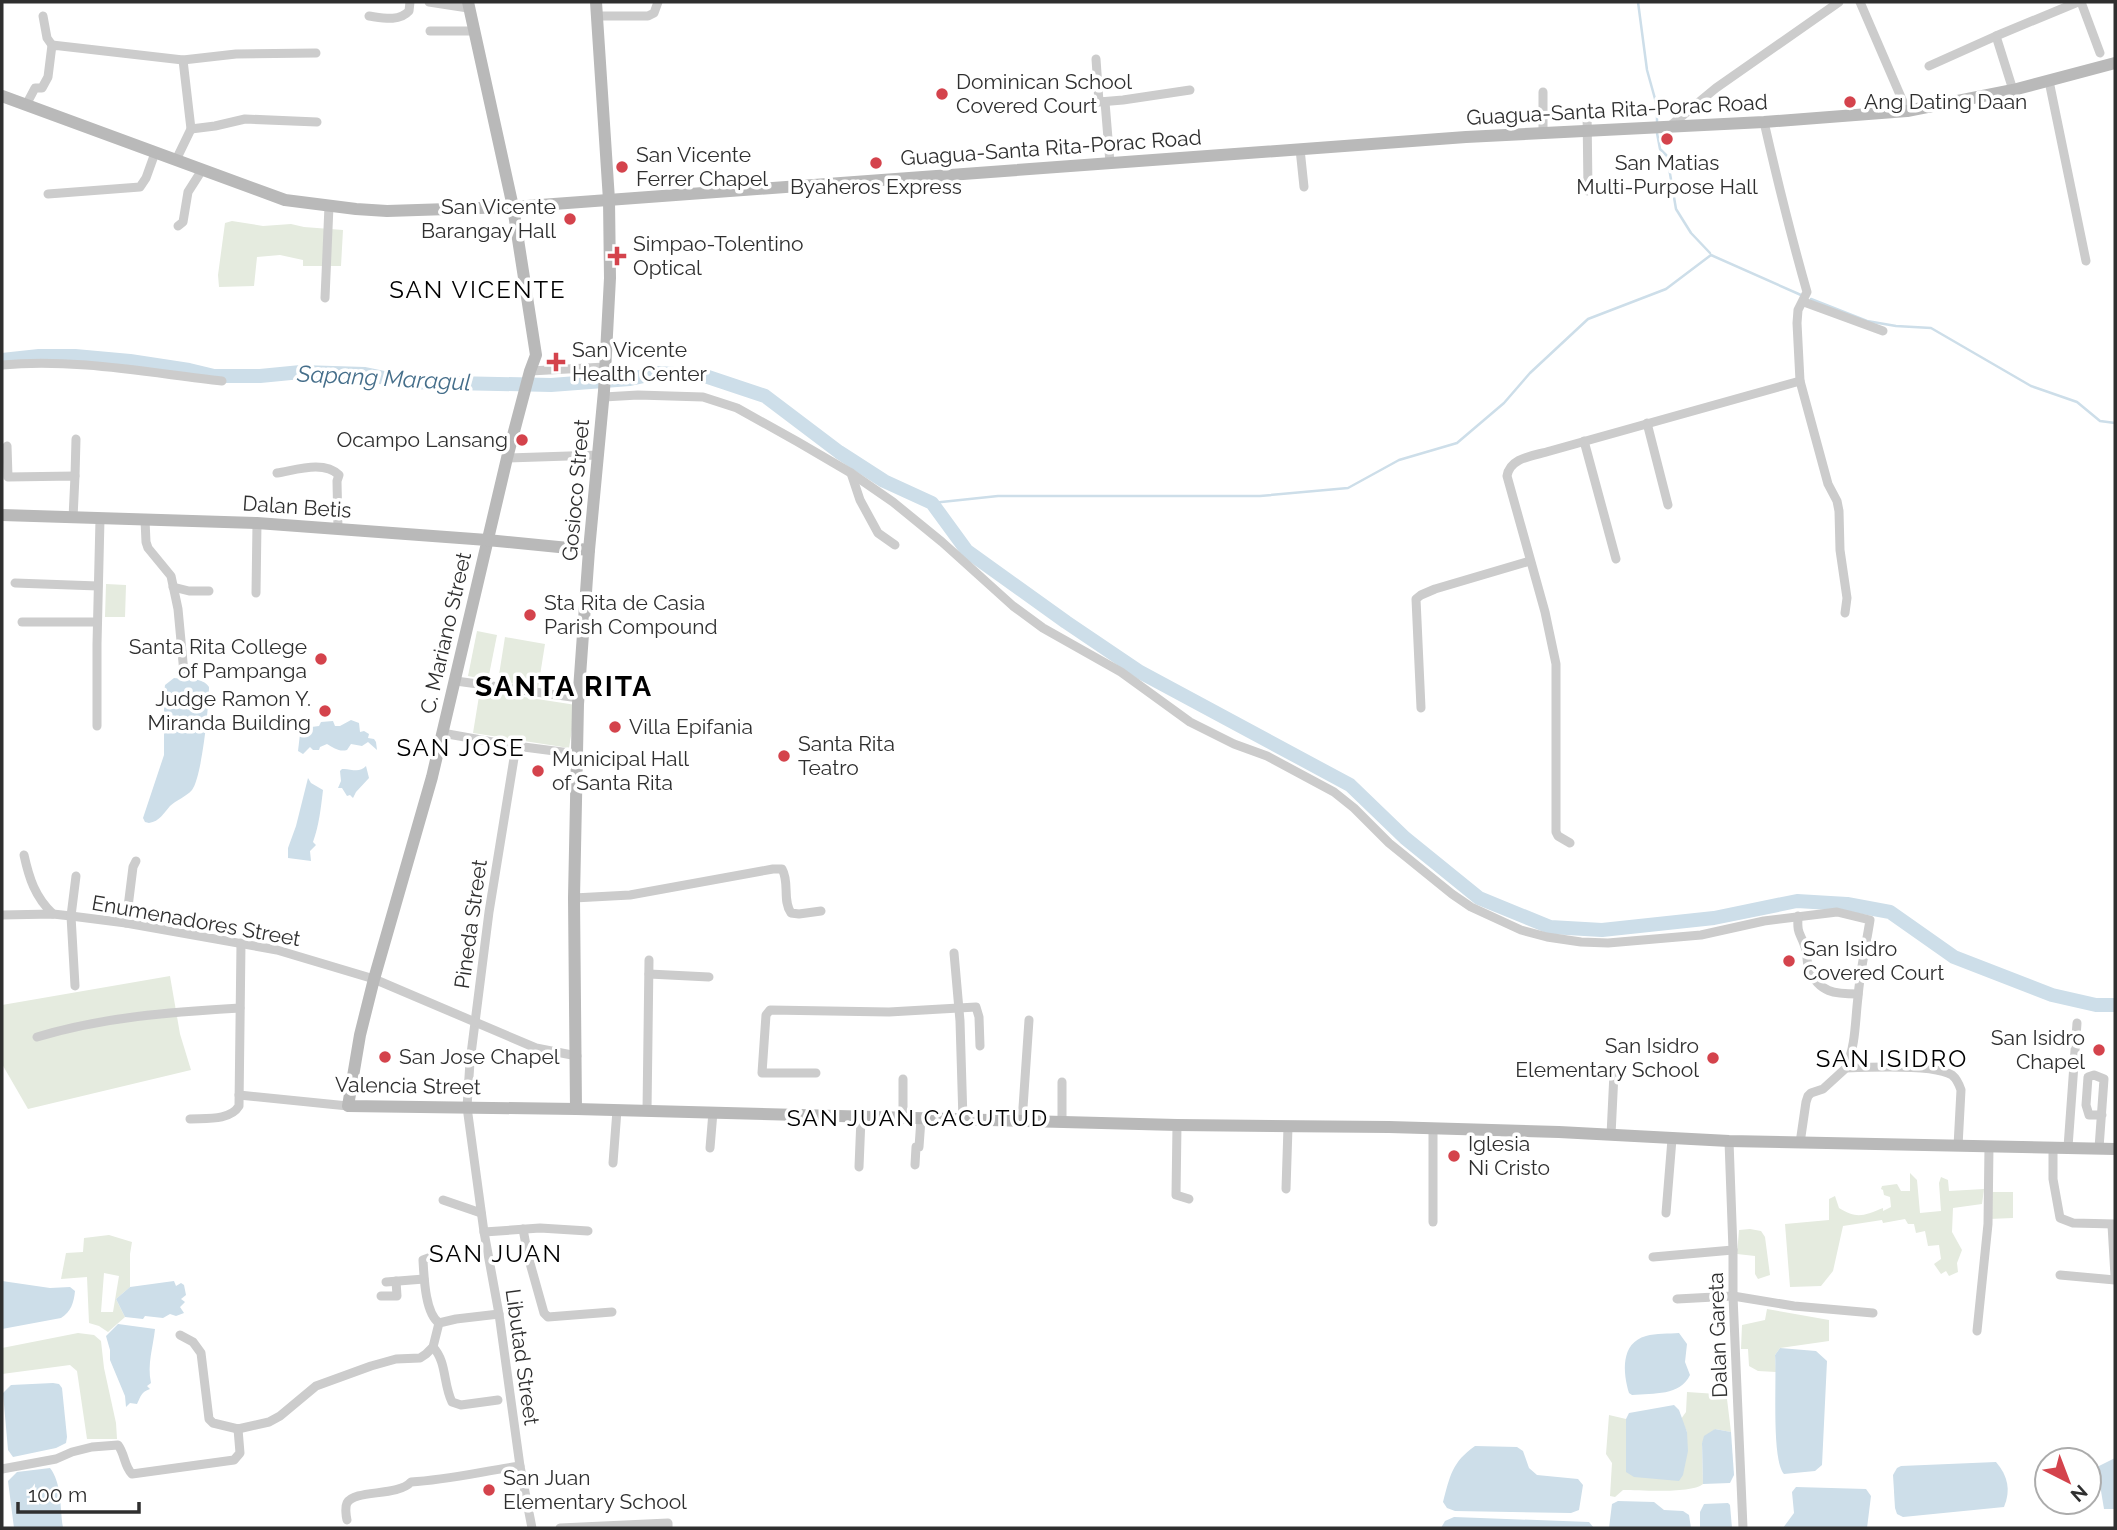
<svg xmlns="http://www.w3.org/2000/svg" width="2117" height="1530" viewBox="0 0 2117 1530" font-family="Raleway,sans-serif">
<rect width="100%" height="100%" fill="#fff"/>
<g fill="#e5ebdf" fill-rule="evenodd">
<polygon points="232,221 263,226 291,224 304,227 343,230 341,266 303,266 303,260 280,255 257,257 254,286 219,287 218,275 225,223"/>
<polygon points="106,584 126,585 125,617 105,617"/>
<polygon points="477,631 497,635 488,680 468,676"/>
<polygon points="505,637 545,644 538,688 498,681"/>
<polygon points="480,690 576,705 569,748 473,733"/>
<polygon points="170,976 180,1034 191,1070 28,1109 2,1064 2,1005"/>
<path d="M1910,1173L1917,1180L1920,1213L1941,1211L1939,1183L1941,1177L1948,1180L1949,1191L1984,1189L1982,1204L1953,1208L1952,1232L1962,1250L1957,1263L1958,1272L1949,1276L1946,1271L1941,1274L1934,1264L1941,1259L1939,1245L1928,1246L1925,1231L1916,1233L1914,1224H1908L1905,1219L1883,1223L1882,1220L1843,1226L1833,1271L1821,1286L1790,1287L1785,1224L1829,1220V1199L1835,1196L1839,1208C1857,1219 1863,1216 1883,1208V1211L1891,1207L1890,1197L1884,1195L1883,1190L1881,1189L1882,1186L1897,1184L1901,1191H1910Z"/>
<polygon points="1989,1192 2013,1192 2013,1218 1989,1219"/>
<polygon points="1750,1229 1761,1231 1765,1237 1770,1275 1758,1279 1755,1274 1755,1256 1737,1254 1739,1230"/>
<path d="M109,1235L132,1242L130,1254V1287L116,1299L125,1317L108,1332L99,1326L89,1323L87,1277L61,1279L66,1253L83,1252L84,1238ZM104,1273L119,1276L113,1312H101Z"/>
<polygon points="1767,1309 1829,1320 1829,1341 1780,1348 1775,1355 1776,1372 1758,1371 1749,1366 1748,1349 1741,1349 1742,1325 1765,1320"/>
<polygon points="78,1333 94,1335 101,1341 104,1368 116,1423 117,1439 87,1439 77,1371 70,1365 2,1374 2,1348"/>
<path d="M1687,1392L1717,1394L1727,1399L1731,1432L1715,1429L1702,1443L1703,1484C1691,1494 1641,1490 1623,1490L1615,1497L1610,1496L1612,1463L1606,1454L1609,1415L1626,1419L1627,1472L1687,1432L1681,1419L1686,1412Z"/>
</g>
<g fill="#cddee9">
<path d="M174,678C185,679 203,677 209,687C209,705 202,777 192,790C186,797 176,800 170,806C163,814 160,821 149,823L145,822L143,818L164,755V693L165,685Z"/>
<path d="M351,720L359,723L360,732L364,731L369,734L368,738L374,739L376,742L377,750L368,742L362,746L351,744L347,750C339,752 334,748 327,744L320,747L319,750H313L310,747L303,754L298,751L300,734L295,729L303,726L304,728L319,726L321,722L333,721L335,726H340Z"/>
<path d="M366,766L369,778L356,792L353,798L350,795L347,796L342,788H338L341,781L340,771L342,769C350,768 359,774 366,766Z"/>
<path d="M308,778L311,783L323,790C321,807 319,826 313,842L316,845L310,851L311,861L288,858V848L296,826Z"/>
<path d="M2,1281L50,1288L70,1287L75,1291C74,1302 71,1312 61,1318L2,1329Z"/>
<polygon points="174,1281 176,1286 181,1283 184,1285 186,1295 181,1299 185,1302 180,1307 184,1313 176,1316 170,1314 163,1318 145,1316 143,1319 125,1317 116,1299 130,1287"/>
<path d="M118,1324L155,1329C153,1348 147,1364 151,1383L147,1386L150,1389C141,1392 141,1396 137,1404L130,1403L126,1407L125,1396L110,1360V1350L106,1336Z"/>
<path d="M1679,1333L1687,1344L1685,1362L1690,1375C1680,1396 1654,1393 1632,1395L1629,1393C1623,1373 1620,1343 1646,1336C1656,1333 1669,1334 1679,1333Z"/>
<path d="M1780,1348L1816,1351L1827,1361L1822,1465L1815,1471L1784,1474C1771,1459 1777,1379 1775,1355Z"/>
<polygon points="53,1383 59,1384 62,1388 67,1437 66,1443 56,1448 13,1457 8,1450 3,1393 11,1385"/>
<polygon points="1674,1405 1679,1410 1687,1432 1688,1451 1683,1475 1679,1481 1634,1477 1626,1472 1626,1419 1629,1413"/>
<polygon points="1715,1429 1731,1432 1734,1475 1730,1483 1703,1484 1702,1443 1704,1436"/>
<path d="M1475,1446L1517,1447L1523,1451L1529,1468L1537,1475L1578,1479L1583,1485L1579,1510L1571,1513L1455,1511L1447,1508L1443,1502C1450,1476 1452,1462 1475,1446Z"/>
<polygon points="2115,1458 2115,1509 2104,1509 2097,1467"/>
<path d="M1996,1462C2008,1476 2011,1490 2004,1507L1903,1517L1897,1514L1895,1508L1893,1475L1897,1468L1901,1466Z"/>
<path d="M50,1468C62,1483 60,1510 63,1528H14L8,1481L17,1472Z"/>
<polygon points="1796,1487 1866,1489 1871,1496 1867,1528 1783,1528 1794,1513 1792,1492"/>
<polygon points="1618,1501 1654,1502 1664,1510 1683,1511 1689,1515 1691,1528 1609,1528 1612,1504"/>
<polygon points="1728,1503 1730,1505 1732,1528 1700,1528 1700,1512 1704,1504"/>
<polygon points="1454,1517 1589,1522 1594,1528 1441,1528 1445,1521"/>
</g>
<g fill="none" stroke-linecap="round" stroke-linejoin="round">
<g stroke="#cddee9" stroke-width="2.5">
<polyline points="1638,2 1647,70 1657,106 1657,122"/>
<polyline points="1657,133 1660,149 1667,156 1676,209 1691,233 1710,253"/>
<polyline points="1811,299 1867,321 1896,326 1931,328 2031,386 2077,402 2100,421 2115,423"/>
<polyline points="932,503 998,496 1260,496 1348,488 1399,460 1457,443 1504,403 1530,373 1588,319 1666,289 1711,255 1801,295"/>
</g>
<polyline stroke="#cddee9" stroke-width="14" points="2,360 39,356 75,356 130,361 189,370 214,376 260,376 301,372 365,374 404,382 551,385 630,379 658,373 705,376 765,396 839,452 884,481 932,503 967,551 1066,622 1140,672 1350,785 1405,838 1479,898 1550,927 1602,930 1714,918 1797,901 1847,904 1890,912 1954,957 2052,995 2096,1005 2115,1005"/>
<g stroke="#ccc" stroke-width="9">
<polyline points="429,2 468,8"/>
<polyline points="1860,2 1907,111"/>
<polyline points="2081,2 2100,53"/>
<polyline points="43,16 47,38 52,45"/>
<path d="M369,16C383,18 399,22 409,11L410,2"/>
<polyline points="597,16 648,16 654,13 658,2"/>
<polyline points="430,31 473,31"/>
<polyline points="1996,36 2013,90"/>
<polyline points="1096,59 1099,102 1123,100 1190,90"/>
<polyline points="1929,66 1996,36 2078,2"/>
<polyline points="2049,81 2086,261"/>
<polyline points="1543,92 1543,134"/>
<polyline points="1105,102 1110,163"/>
<polyline points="26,105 35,88 42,88 48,77 52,45 183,60 236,54 316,53"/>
<polyline points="1587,110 1588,191 1602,191"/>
<path d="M1764,122C1777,179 1791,236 1807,292L1798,310L1797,323L1800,381L1828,484L1837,501L1839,511L1840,550L1847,598L1845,613"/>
<polyline points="1670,126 1716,88 1839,2"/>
<polyline points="191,129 215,126 245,119 317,122"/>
<polyline points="1300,149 1304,187"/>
<polyline points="176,160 191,129 183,60"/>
<polyline points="48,194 140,187 146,178 155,153"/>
<polyline points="178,226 183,222 188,192 202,170"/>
<polyline points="325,298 329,206"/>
<polyline points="1804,302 1883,331"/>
<path d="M2,365C74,358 150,373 222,381"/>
<polyline points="530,371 605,367"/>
<path d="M604,397L638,395L703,397L737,408L798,442L851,473L893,502L942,542L1013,606L1043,628L1121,672L1190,722L1234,744L1267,756L1334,792L1354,808L1389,843L1452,894L1471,907L1521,930L1547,937L1581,942L1608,943L1701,935L1764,921L1837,912L1870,920C1866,946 1860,971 1858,997C1855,1021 1856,1045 1846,1068"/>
<polyline points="1647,423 1668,505"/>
<polyline points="1584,441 1616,559"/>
<polyline points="7,446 8,477 75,476 73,518"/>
<polyline points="507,458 599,455"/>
<path d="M277,473C296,470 324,460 339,475L337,481L338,529"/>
<polyline points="851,473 860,500 878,533 895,545"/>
<polyline points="75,476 76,439"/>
<polyline points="145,520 146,542 148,548 171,576 178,609 184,673"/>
<polyline points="15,583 98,586"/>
<polyline points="173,587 189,591 209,591"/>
<polyline points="256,593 257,523"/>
<polyline points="22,622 97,622"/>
<polyline points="456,681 579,698"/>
<polyline points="1421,708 1416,599 1421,595 1435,589 1530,561"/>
<polyline points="97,726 97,644 100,519"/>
<polyline points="442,733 516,746 578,754"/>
<polyline points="516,746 489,912 470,1062 467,1107 484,1232 499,1314 520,1466 532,1528"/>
<path d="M1570,843L1558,836L1556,832V664L1545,612L1507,476C1510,457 1534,456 1550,451L1800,381"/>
<path d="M24,855C29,878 35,897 53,914"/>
<path d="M574,898L630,895L773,869H782C790,883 782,900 791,913L799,914L821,911"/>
<polyline points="2,915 53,914 71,916 126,923 277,950 374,979 536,1048 577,1056"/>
<path d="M1798,916C1797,936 1800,931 1805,947C1808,954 1806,962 1809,969C1819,993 1835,994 1858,994"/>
<polyline points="126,923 133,867 136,861"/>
<polyline points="954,953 960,1021 963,1120"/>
<polyline points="649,974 709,977"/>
<polyline points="75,986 71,916 76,876"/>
<path d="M37,1037C103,1017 171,1012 240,1008"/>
<polyline points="816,1073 762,1073 766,1015 770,1010 889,1012 976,1007 979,1017 980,1046"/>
<polyline points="1062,1082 1062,1122"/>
<polyline points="239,1095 348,1106"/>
<polyline points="647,1111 649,960"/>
<path d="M190,1119C205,1118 230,1121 239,1106L241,943"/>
<polyline points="903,1119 903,1079"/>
<polyline points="1022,1122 1029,1020"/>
<polyline points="1177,1125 1176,1195 1189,1199"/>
<polyline points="1433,1129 1433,1222"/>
<polyline points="1611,1135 1614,1073"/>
<polyline points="1729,1141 1733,1250 1733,1296 1743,1528"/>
<path d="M1800,1143L1806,1102L1808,1096L1811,1093L1823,1089L1846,1068C1868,1067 1935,1064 1952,1075C1957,1079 1959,1084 1961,1090L1958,1146"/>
<polyline points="2053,1147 2053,1179 2060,1218 2073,1223 2115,1224"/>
<polyline points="2068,1147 2077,1023"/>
<polyline points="710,1148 713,1112"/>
<polyline points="2099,1148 2104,1079 2094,1075 2088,1077 2086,1105 2089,1115 2102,1115"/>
<polyline points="613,1163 617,1110"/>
<polyline points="915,1165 916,1147 919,1147 921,1119"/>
<polyline points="859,1167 861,1118"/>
<polyline points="1286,1189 1288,1127"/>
<polyline points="443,1200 481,1213"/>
<polyline points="1666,1213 1672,1139"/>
<polyline points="2112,1225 2115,1276"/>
<polyline points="523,1229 528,1256 544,1313 548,1317 612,1312"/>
<polyline points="484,1232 540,1228 588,1231"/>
<path d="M431,1257L423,1260C424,1277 425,1313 439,1323"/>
<polyline points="1653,1257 1733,1250"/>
<polyline points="2060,1275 2115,1280"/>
<polyline points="386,1282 424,1279"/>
<polyline points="381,1296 397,1296 396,1281"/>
<polyline points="1677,1299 1733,1296 1794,1306 1873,1313"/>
<polyline points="1977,1331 1988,1224 1989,1146"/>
<polyline points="180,1335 193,1342 201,1353 209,1419 213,1423 238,1429 269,1422 280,1416 316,1386 371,1366 396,1359 420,1358 426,1354 433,1347 439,1323 456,1319 499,1314"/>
<path d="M433,1347C447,1362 443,1384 452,1402L461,1405L498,1400"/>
<path d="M2,1469L56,1459L72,1452L92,1447L118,1445C125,1454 124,1466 132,1474L234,1460L240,1453L238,1429"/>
<path d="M347,1520C346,1516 345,1507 347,1503C355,1489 397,1497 411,1482C448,1480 484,1471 520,1466"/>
<polyline points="560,1528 668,1523 668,1528"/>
</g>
<g stroke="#b9b9b9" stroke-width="12">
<polyline points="468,2 513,207 536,355 530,371 507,458 432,777 374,979 360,1035 348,1106 576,1109 1177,1125 1389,1127 1559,1132 1729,1141 2115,1149"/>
<polyline points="2,96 285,200 356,209 387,211 513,207 1466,137 1764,122 1907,111 2013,90 2115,63"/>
<polyline points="2,515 257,523 487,540 589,550"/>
<polyline points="576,1109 574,898 578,704 589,550 604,391 610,278 609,200 596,2"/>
</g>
</g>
<g fill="#d4434c" stroke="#fff" stroke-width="2.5">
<circle cx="942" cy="94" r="7"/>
<circle cx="1850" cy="102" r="7"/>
<circle cx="1667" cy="139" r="7"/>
<circle cx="876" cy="163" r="7"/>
<circle cx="622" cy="167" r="7"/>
<circle cx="570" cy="219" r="7"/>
<path d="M613.5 245.5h7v7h7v7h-7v7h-7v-7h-7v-7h7z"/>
<path d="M552.5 351.5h7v7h7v7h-7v7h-7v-7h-7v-7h7z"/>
<circle cx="522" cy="440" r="7"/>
<circle cx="530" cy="615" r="7"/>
<circle cx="321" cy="659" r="7"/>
<circle cx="325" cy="711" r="7"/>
<circle cx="615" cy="727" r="7"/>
<circle cx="784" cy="756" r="7"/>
<circle cx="538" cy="771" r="7"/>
<circle cx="1789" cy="961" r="7"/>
<circle cx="2099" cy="1050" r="7"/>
<circle cx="385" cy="1057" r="7"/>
<circle cx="1713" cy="1058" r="7"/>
<circle cx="1454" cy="1156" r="7"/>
<circle cx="489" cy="1490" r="7"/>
</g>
<g text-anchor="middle" stroke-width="7" stroke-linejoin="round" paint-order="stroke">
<g font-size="21" fill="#2f2f2f" stroke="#fff" text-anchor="start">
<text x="956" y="89">Dominican School<tspan x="956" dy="24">Covered Court</tspan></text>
<text x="1864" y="109">Ang Dating Daan</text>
<text x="636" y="162">San Vicente<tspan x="636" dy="24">Ferrer Chapel</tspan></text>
<text x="1667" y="170" text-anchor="middle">San Matias<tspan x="1667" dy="24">Multi-Purpose Hall</tspan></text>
<text x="876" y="194" text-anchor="middle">Byaheros Express</text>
<text x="556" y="214" text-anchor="end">San Vicente<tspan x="556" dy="24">Barangay Hall</tspan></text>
<text x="633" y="251">Simpao-Tolentino<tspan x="633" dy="24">Optical</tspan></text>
<text x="572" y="357">San Vicente<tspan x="572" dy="24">Health Center</tspan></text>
<text x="508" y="447" text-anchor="end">Ocampo Lansang</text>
<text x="544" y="610">Sta Rita de Casia<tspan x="544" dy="24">Parish Compound</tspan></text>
<text x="307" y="654" text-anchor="end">Santa Rita College<tspan x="307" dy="24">of Pampanga</tspan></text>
<text x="311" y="706" text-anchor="end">Judge Ramon Y.<tspan x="311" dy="24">Miranda Building</tspan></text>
<text x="629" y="734">Villa Epifania</text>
<text x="798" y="751">Santa Rita<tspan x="798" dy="24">Teatro</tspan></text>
<text x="552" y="766">Municipal Hall<tspan x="552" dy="24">of Santa Rita</tspan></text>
<text x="1803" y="956">San Isidro<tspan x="1803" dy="24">Covered Court</tspan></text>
<text x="2085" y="1045" text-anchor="end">San Isidro<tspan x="2085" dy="24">Chapel</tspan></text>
<text x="1699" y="1053" text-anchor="end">San Isidro<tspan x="1699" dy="24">Elementary School</tspan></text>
<text x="399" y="1064">San Jose Chapel</text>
<text x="1468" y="1151">Iglesia<tspan x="1468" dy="24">Ni Cristo</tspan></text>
<text x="503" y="1485">San Juan<tspan x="503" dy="24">Elementary School</tspan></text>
</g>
<g font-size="21" fill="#2f2f2f" stroke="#fff">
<text transform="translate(1617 110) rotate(-3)" y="7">Guagua-Santa Rita-Porac Road</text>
<text transform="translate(1051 148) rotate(-4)" y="7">Guagua-Santa Rita-Porac Road</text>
<text transform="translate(576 490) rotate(-85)" y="7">Gosioco Street</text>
<text transform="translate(297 507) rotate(4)" y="7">Dalan Betis</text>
<text transform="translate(446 633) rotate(-77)" y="7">C. Mariano Street</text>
<text transform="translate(196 921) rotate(10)" y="7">Enumenadores Street</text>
<text transform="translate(471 924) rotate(-82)" y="7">Pineda Street</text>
<text transform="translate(408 1086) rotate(1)" y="7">Valencia Street</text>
<text transform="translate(1718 1335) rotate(-92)" y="7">Dalan Gareta</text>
<text transform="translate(522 1357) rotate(82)" y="7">Libutad Street</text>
</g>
<g font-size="23" font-style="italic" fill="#456e8a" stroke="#fff">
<text transform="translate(384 378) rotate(3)" y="8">Sapang Maragul</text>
</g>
<g font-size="23" letter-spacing="2" fill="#000" stroke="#fff">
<text x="918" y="1126">SAN JUAN CACUTUD</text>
</g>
<g font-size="24" letter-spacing="2" fill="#000" stroke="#fff">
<text x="478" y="298">SAN VICENTE</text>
<text x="461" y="756">SAN JOSE</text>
<text x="1892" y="1067">SAN ISIDRO</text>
<text x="496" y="1262">SAN JUAN</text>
</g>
<g font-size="28" font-weight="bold" letter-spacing="2" fill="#000" stroke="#fff">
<text x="564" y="696">SANTA RITA</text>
</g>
</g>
<rect width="2117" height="1530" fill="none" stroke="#2f2f2f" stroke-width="7"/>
<g transform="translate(2068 1481) rotate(138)"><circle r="33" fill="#ffffff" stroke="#acacac" stroke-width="2"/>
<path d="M0-5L12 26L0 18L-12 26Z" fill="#d4434c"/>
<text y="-10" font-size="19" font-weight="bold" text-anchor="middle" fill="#2f2f2f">N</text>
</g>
<path d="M18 1502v10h121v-10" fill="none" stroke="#2f2f2f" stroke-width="3.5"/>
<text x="28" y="1502" font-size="21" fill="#2f2f2f" stroke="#ffffff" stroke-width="5" paint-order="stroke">100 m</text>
</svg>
